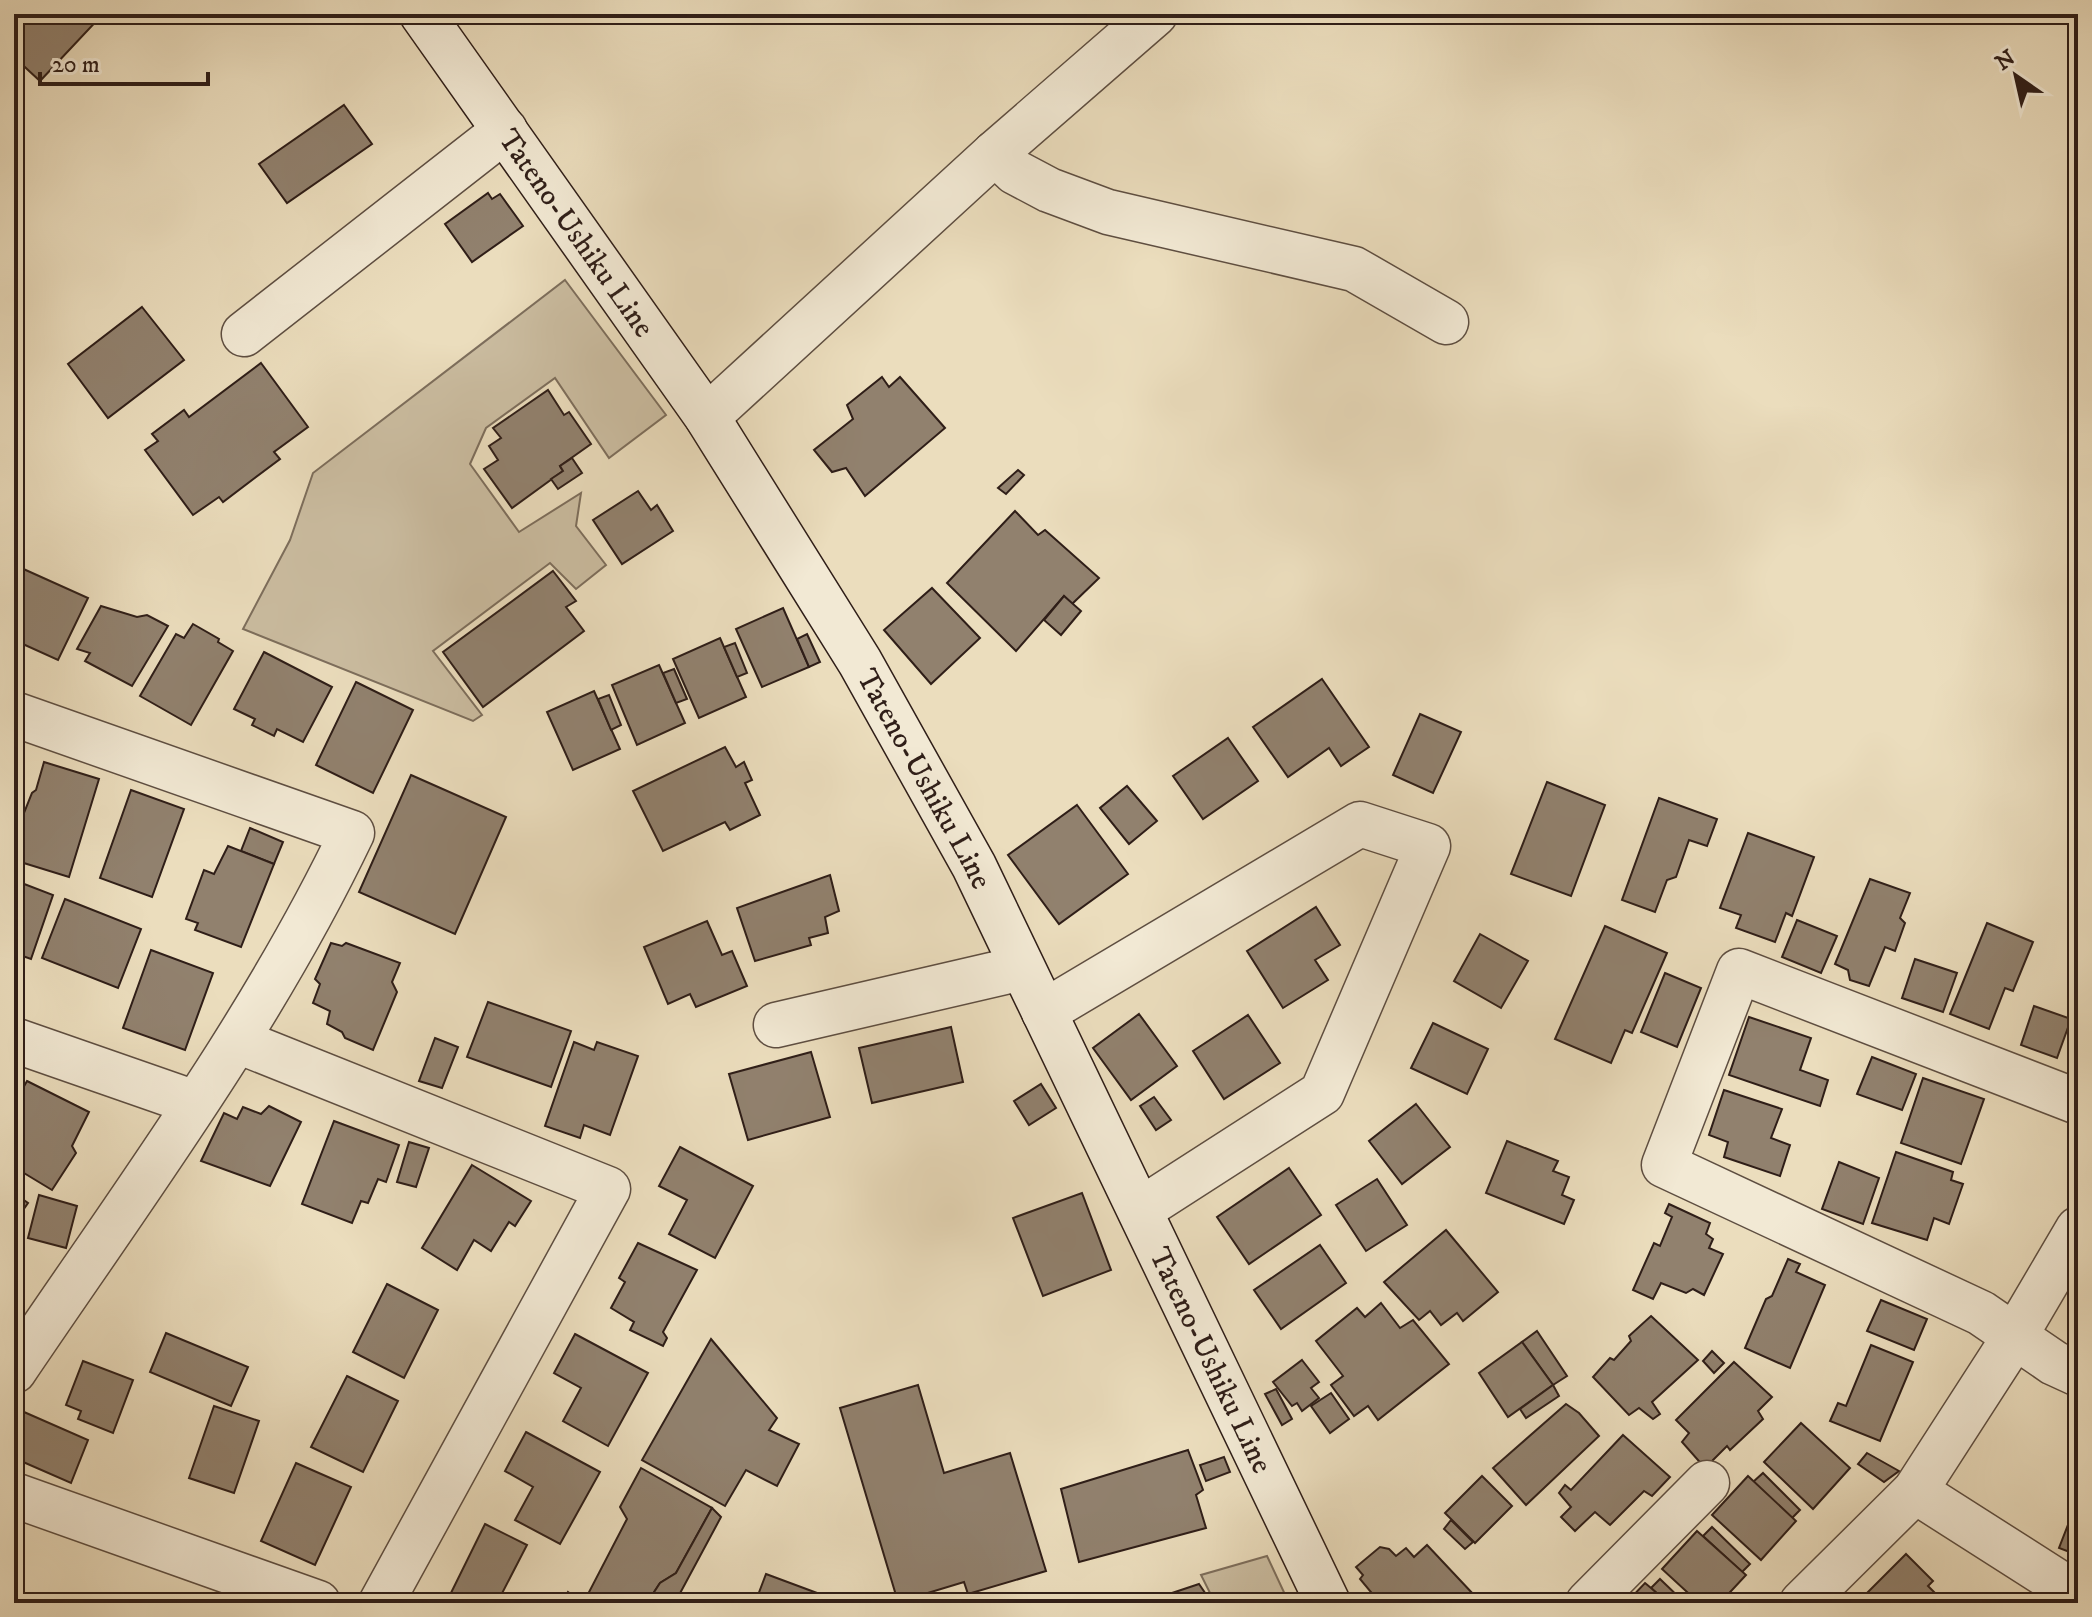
<svg xmlns="http://www.w3.org/2000/svg" width="2092" height="1617" viewBox="0 0 2092 1617" font-family="'IM FELL DW Pica',serif">
<rect width="100%" height="100%" fill="#ebddbd"/>
<filter id="stains"><feTurbulence type="fractalNoise" baseFrequency=".0025" numOctaves="4"/><feColorMatrix values="0 0 0 0 .2 0 0 0 0 .09 0 0 0 0 .02 0 0 0 .5 -.17"/></filter>
<radialGradient id="worn" r=".72"><stop offset=".6" stop-color="#630" stop-opacity="0"/><stop offset="1" stop-color="#630" stop-opacity=".3"/></radialGradient>
<g fill="#cbbda1" stroke="#7d6e5c" stroke-width="2">
<polygon points="565,280 666,415 609,458 555,378 486,428 470,464 519,532 581,493 576,526 606,565 576,589 550,563 433,651 482,715 473,721 243,629 290,540 313,473"/>
<polygon points="1267,1556 1289,1603 1215,1603 1201,1575"/>
</g>
<g fill="#91816e" stroke="#2f1e18" stroke-width="2">
<polygon points="14,14 103,14 40,81 14,57"/>
<polygon points="344,105 372,144 287,203 259,164"/>
<polygon points="488,193 492,199 500,194 523,226 472,262 445,224"/>
<polygon points="142,307 184,360 108,418 68,364"/>
<polygon points="261,363 308,427 274,452 280,459 223,502 219,497 193,515 145,450 158,441 152,434 184,410 189,417"/>
<polygon points="882,377 889,387 900,377 945,428 865,496 846,468 832,472 814,450 853,419 847,405"/>
<polygon points="548,390 564,415 569,412 591,444 560,466 563,471 512,508 484,469 498,460 489,446 501,438 493,428"/>
<polygon points="572,458 582,473 558,489 551,479 563,471 560,466"/>
<polygon points="1018,470 1024,475 1006,494 998,488"/>
<polygon points="638,491 651,510 657,505 673,531 622,564 593,520"/>
<polygon points="1015,511 1038,535 1045,530 1099,578 1072,604 1064,596 1016,651 947,583"/>
<polygon points="19,567 88,598 58,660 14,640 14,578"/>
<polygon points="553,571 576,601 566,607 584,631 483,707 443,652"/>
<polygon points="932,588 980,638 931,684 884,630"/>
<polygon points="1064,596 1081,611 1061,635 1044,620"/>
<polygon points="101,606 137,617 147,615 168,626 132,686 85,661 90,653 77,649"/>
<polygon points="783,608 809,667 762,687 736,629"/>
<polygon points="193,624 219,639 218,642 233,651 191,725 140,696 176,634 184,638"/>
<polygon points="807,634 820,662 809,667 797,639"/>
<polygon points="720,638 746,697 699,718 673,659"/>
<polygon points="735,643 747,673 737,677 724,647"/>
<polygon points="264,652 332,687 303,742 277,729 274,736 252,725 255,719 234,709"/>
<polygon points="659,665 685,723 637,745 612,685"/>
<polygon points="674,669 687,699 676,703 663,673"/>
<polygon points="1322,679 1369,747 1341,766 1329,748 1288,777 1253,727"/>
<polygon points="356,682 413,710 373,793 316,765"/>
<polygon points="594,691 620,749 573,770 547,712"/>
<polygon points="609,695 621,725 611,730 598,699"/>
<polygon points="1420,714 1461,732 1433,793 1393,775"/>
<polygon points="1228,738 1258,781 1203,819 1173,776"/>
<polygon points="725,747 736,767 744,762 752,780 745,783 760,815 730,830 725,822 663,851 633,791"/>
<polygon points="44,762 99,779 69,877 14,860 20,833 16,833 32,793 36,790"/>
<polygon points="411,775 506,817 455,934 359,892"/>
<polygon points="1547,782 1605,805 1571,896 1511,874"/>
<polygon points="1127,786 1157,821 1129,844 1100,808"/>
<polygon points="131,790 184,809 152,897 100,878"/>
<polygon points="1659,798 1717,819 1707,846 1689,840 1676,877 1667,880 1655,912 1622,900"/>
<polygon points="1077,805 1128,874 1059,924 1008,855"/>
<polygon points="250,828 283,842 274,864 241,851"/>
<polygon points="1748,833 1814,857 1792,916 1786,913 1775,942 1736,928 1741,915 1720,908"/>
<polygon points="228,846 274,864 241,947 195,930 198,923 186,919 204,870 214,874"/>
<polygon points="830,875 839,911 825,917 828,933 809,938 811,945 755,961 737,908"/>
<polygon points="1870,879 1910,893 1900,918 1905,923 1895,951 1885,947 1869,986 1850,980 1848,970 1835,964"/>
<polygon points="19,882 53,895 31,959 14,953 14,893"/>
<polygon points="65,899 141,929 118,988 42,958"/>
<polygon points="1316,907 1340,945 1315,960 1328,980 1283,1008 1247,951"/>
<polygon points="1797,920 1837,936 1821,973 1782,957"/>
<polygon points="707,921 722,955 732,951 747,986 696,1007 690,994 668,1004 644,947"/>
<polygon points="1987,923 2033,942 2013,991 2005,988 1989,1029 1950,1014"/>
<polygon points="1605,926 1667,953 1632,1033 1625,1030 1611,1063 1555,1039"/>
<polygon points="1480,934 1528,961 1501,1008 1454,981"/>
<polygon points="331,943 342,946 346,943 400,963 392,982 397,992 373,1050 345,1038 342,1032 327,1024 330,1011 313,1003 320,984 315,979"/>
<polygon points="151,950 213,973 185,1050 123,1028"/>
<polygon points="1915,959 1957,973 1943,1012 1902,998"/>
<polygon points="1665,973 1701,988 1677,1047 1641,1032"/>
<polygon points="488,1002 571,1031 551,1087 467,1057"/>
<polygon points="2034,1006 2071,1019 2057,1058 2021,1045"/>
<polygon points="1139,1014 1177,1066 1131,1100 1093,1048"/>
<polygon points="1248,1015 1280,1063 1224,1099 1193,1051"/>
<polygon points="1749,1017 1811,1038 1800,1070 1828,1080 1820,1106 1729,1075"/>
<polygon points="1433,1023 1488,1049 1467,1094 1411,1068"/>
<polygon points="951,1027 963,1082 872,1103 859,1048"/>
<polygon points="2078,1036 2078,1065 2069,1061"/>
<polygon points="435,1038 458,1047 442,1088 419,1081"/>
<polygon points="574,1042 594,1050 597,1042 638,1056 610,1135 584,1125 580,1138 545,1126"/>
<polygon points="811,1052 830,1117 748,1140 729,1074"/>
<polygon points="1872,1057 1916,1074 1902,1110 1857,1094"/>
<polygon points="1923,1078 1984,1099 1961,1164 1901,1143"/>
<polygon points="27,1081 89,1112 72,1146 76,1153 52,1190 14,1167 14,1104"/>
<polygon points="1041,1084 1056,1108 1029,1125 1014,1101"/>
<polygon points="1724,1090 1782,1109 1771,1138 1790,1145 1780,1176 1724,1157 1728,1142 1709,1135"/>
<polygon points="1154,1097 1171,1120 1156,1130 1140,1106"/>
<polygon points="1416,1104 1450,1147 1402,1184 1369,1141"/>
<polygon points="269,1106 301,1122 270,1186 201,1161 224,1113 237,1119 243,1107 261,1114"/>
<polygon points="334,1121 399,1145 386,1182 378,1179 368,1203 361,1201 352,1223 302,1204"/>
<polygon points="1507,1141 1558,1161 1553,1171 1569,1177 1562,1195 1574,1200 1564,1224 1486,1193"/>
<polygon points="409,1142 429,1148 416,1187 397,1182"/>
<polygon points="680,1147 753,1186 715,1258 669,1234 687,1200 659,1186"/>
<polygon points="1896,1152 1953,1172 1951,1180 1963,1184 1949,1224 1934,1218 1927,1240 1872,1223"/>
<polygon points="1839,1162 1879,1178 1863,1224 1822,1209"/>
<polygon points="472,1165 531,1201 515,1226 509,1222 491,1251 474,1240 457,1270 422,1248"/>
<polygon points="1289,1168 1321,1215 1249,1264 1217,1217"/>
<polygon points="1377,1179 1407,1225 1366,1251 1336,1205"/>
<polygon points="14,1193 28,1203 14,1223"/>
<polygon points="1082,1193 1111,1270 1043,1296 1013,1218"/>
<polygon points="39,1195 77,1206 66,1248 28,1238"/>
<polygon points="1669,1204 1710,1223 1706,1234 1713,1239 1709,1248 1723,1254 1704,1295 1693,1289 1686,1293 1661,1283 1653,1299 1633,1290 1654,1243 1660,1246 1672,1217 1665,1213"/>
<polygon points="1446,1230 1498,1292 1463,1321 1457,1313 1441,1325 1430,1311 1419,1320 1384,1282"/>
<polygon points="638,1243 697,1270 663,1332 667,1338 663,1346 630,1330 634,1322 611,1308 625,1282 619,1278"/>
<polygon points="1320,1245 1346,1283 1281,1329 1254,1290"/>
<polygon points="1788,1259 1800,1264 1796,1272 1825,1285 1790,1368 1745,1348 1766,1299 1772,1296"/>
<polygon points="387,1284 438,1310 404,1378 353,1352"/>
<polygon points="1881,1300 1927,1319 1914,1350 1867,1331"/>
<polygon points="1381,1303 1400,1328 1413,1320 1449,1364 1378,1420 1368,1406 1354,1416 1331,1385 1343,1376 1316,1341 1357,1308 1365,1317"/>
<polygon points="1651,1316 1698,1360 1652,1402 1660,1414 1653,1419 1639,1408 1629,1415 1593,1377 1610,1358 1614,1360 1631,1341 1629,1336"/>
<polygon points="1537,1331 1567,1376 1553,1385 1522,1342"/>
<polygon points="166,1333 248,1367 231,1406 150,1372"/>
<polygon points="575,1334 648,1373 608,1446 563,1421 581,1388 554,1373"/>
<polygon points="711,1339 777,1418 769,1430 799,1444 777,1486 746,1470 725,1506 642,1460"/>
<polygon points="1522,1342 1553,1385 1508,1417 1479,1373"/>
<polygon points="1871,1345 1913,1362 1880,1441 1830,1421 1838,1403 1846,1406"/>
<polygon points="1712,1351 1724,1363 1714,1373 1703,1361"/>
<polygon points="1302,1360 1319,1382 1311,1388 1319,1398 1302,1411 1297,1403 1292,1406 1273,1382"/>
<polygon points="83,1361 133,1380 113,1433 78,1419 81,1411 66,1405"/>
<polygon points="1734,1362 1772,1397 1758,1411 1763,1419 1730,1450 1727,1446 1705,1468 1682,1442 1689,1433 1676,1420"/>
<polygon points="347,1376 398,1401 363,1472 311,1447"/>
<polygon points="918,1385 944,1473 1010,1453 1046,1571 968,1594 964,1582 898,1602 840,1408"/>
<polygon points="1553,1385 1559,1396 1526,1418 1520,1409"/>
<polygon points="1276,1389 1292,1419 1282,1425 1265,1394"/>
<polygon points="1331,1393 1349,1419 1330,1433 1311,1406"/>
<polygon points="1566,1404 1579,1413 1599,1436 1526,1505 1493,1468"/>
<polygon points="214,1406 259,1421 234,1493 189,1478"/>
<polygon points="24,1412 88,1440 71,1483 14,1458 14,1434"/>
<polygon points="1801,1423 1850,1468 1813,1509 1764,1462"/>
<polygon points="526,1432 600,1472 560,1544 515,1520 533,1487 505,1471"/>
<polygon points="1623,1435 1670,1477 1652,1496 1644,1491 1610,1525 1595,1512 1575,1531 1561,1517 1571,1507 1559,1493 1565,1485 1571,1490"/>
<polygon points="1188,1450 1203,1490 1196,1495 1206,1528 1079,1562 1061,1489"/>
<polygon points="1867,1453 1899,1471 1884,1482 1858,1464"/>
<polygon points="1224,1457 1230,1472 1206,1481 1200,1465"/>
<polygon points="296,1463 351,1487 315,1565 261,1541"/>
<polygon points="641,1468 712,1508 676,1573 660,1583 647,1603 604,1603 588,1594 627,1519 620,1507"/>
<polygon points="1763,1473 1800,1510 1792,1518 1753,1482"/>
<polygon points="1482,1476 1512,1506 1475,1543 1445,1513"/>
<polygon points="1748,1476 1796,1521 1761,1560 1712,1515"/>
<polygon points="2078,1499 2078,1564 2075,1562 2075,1554 2059,1548"/>
<polygon points="712,1508 721,1517 678,1597 668,1594 663,1603 647,1603 660,1583 676,1573"/>
<polygon points="1451,1520 1473,1542 1465,1549 1444,1529"/>
<polygon points="485,1524 527,1545 497,1603 446,1603"/>
<polygon points="1712,1527 1750,1564 1742,1572 1703,1536"/>
<polygon points="1697,1531 1746,1575 1720,1603 1699,1603 1662,1569"/>
<polygon points="1427,1545 1474,1595 1465,1603 1380,1603 1360,1579 1363,1575 1356,1567 1380,1547 1389,1549 1396,1556 1406,1548 1414,1557"/>
<polygon points="1906,1554 1933,1581 1928,1586 1945,1603 1857,1603"/>
<polygon points="766,1574 844,1603 755,1603"/>
<polygon points="1660,1579 1685,1603 1668,1603 1651,1588"/>
<polygon points="1645,1583 1651,1588 1668,1603 1626,1603"/>
<polygon points="1199,1584 1212,1603 1142,1603"/>
<polygon points="568,1592 584,1603 561,1603"/>
</g>
<g fill="none" stroke-linecap="round" stroke-linejoin="round">
<defs>
<g id="street">
<polyline points="995,153 1015,172 1049,190 1108,212 1354,269 1446,322"/>
<polyline points="244,334 505,130"/>
<polyline points="707,417 995,153 1155,14"/>
<path d="M14,714L352,833C261,1024 132,1196 14,1371"/>
<polyline points="1044,1012 1360,824 1428,846 1322,1093 1140,1210"/>
<polyline points="776,1025 1022,968"/>
<polyline points="14,1040 195,1103"/>
<polyline points="238,1041 608,1189 381,1603"/>
<polyline points="2078,1102 1739,971 1664,1165 1981,1313 2054,1363 2078,1374"/>
<polyline points="1915,1491 2078,1595"/>
<polyline points="14,1495 318,1603"/>
<polyline points="1588,1603 1707,1483"/>
<polyline points="1802,1603 1915,1491 2015,1336 2078,1229"/>
</g>
<g id="secondary">
<path id="s1" d="M422,14L707,417L860,662L974,866L1328,1603"/>
</g>
</defs>
<use href="#street" stroke="#5e4e41" stroke-width="47"/>
<use href="#secondary" stroke="#2f1e18" stroke-width="47"/>
<use href="#street" stroke="#f2e9d4" stroke-width="44"/>
<use href="#secondary" stroke="#f2e9d4" stroke-width="44"/>
</g>
<g text-anchor="middle" stroke-width="6" stroke-linejoin="round" paint-order="stroke">
<g font-size="30" fill="#2f1e18" stroke="#f2e9d4">
<text dy="10" stroke="none"><textPath href="#s1" startOffset="268">Tateno-Ushiku Line</textPath></text>
<text dy="10" stroke="none"><textPath href="#s1" startOffset="916">Tateno-Ushiku Line</textPath></text>
<text dy="10" stroke="none"><textPath href="#s1" startOffset="1564">Tateno-Ushiku Line</textPath></text>
</g>
</g>
<rect width="2092" height="1617" fill="none" stroke="#ebddbd" stroke-width="48"/>
<rect x="16" y="16" width="2060" height="1585" fill="none" stroke="#2f1e18" stroke-width="4"/>
<rect x="24" y="24" width="2044" height="1569" fill="none" stroke="#2f1e18" stroke-width="2"/>
<g transform="translate(2016 76) rotate(326)" stroke="#f2e9d4" stroke-width="6" paint-order="stroke">
<path d="M0-6L14 30L0 20L-14 30Z" fill="#2f1e18"/>
<text y="-12" font-size="22" font-weight="bold" text-anchor="middle" fill="#2f1e18">N</text>
</g>
<path d="M40 72v12h168v-12" fill="none" stroke="#2f1e18" stroke-width="4"/>
<text x="52" y="72" font-size="24" fill="#2f1e18" stroke="#f2e9d4" stroke-width="6" paint-order="stroke">20 m</text>
<rect width="100%" height="100%" filter="url(#stains)"/>
<rect width="100%" height="100%" fill="url(#worn)"/>
</svg>
